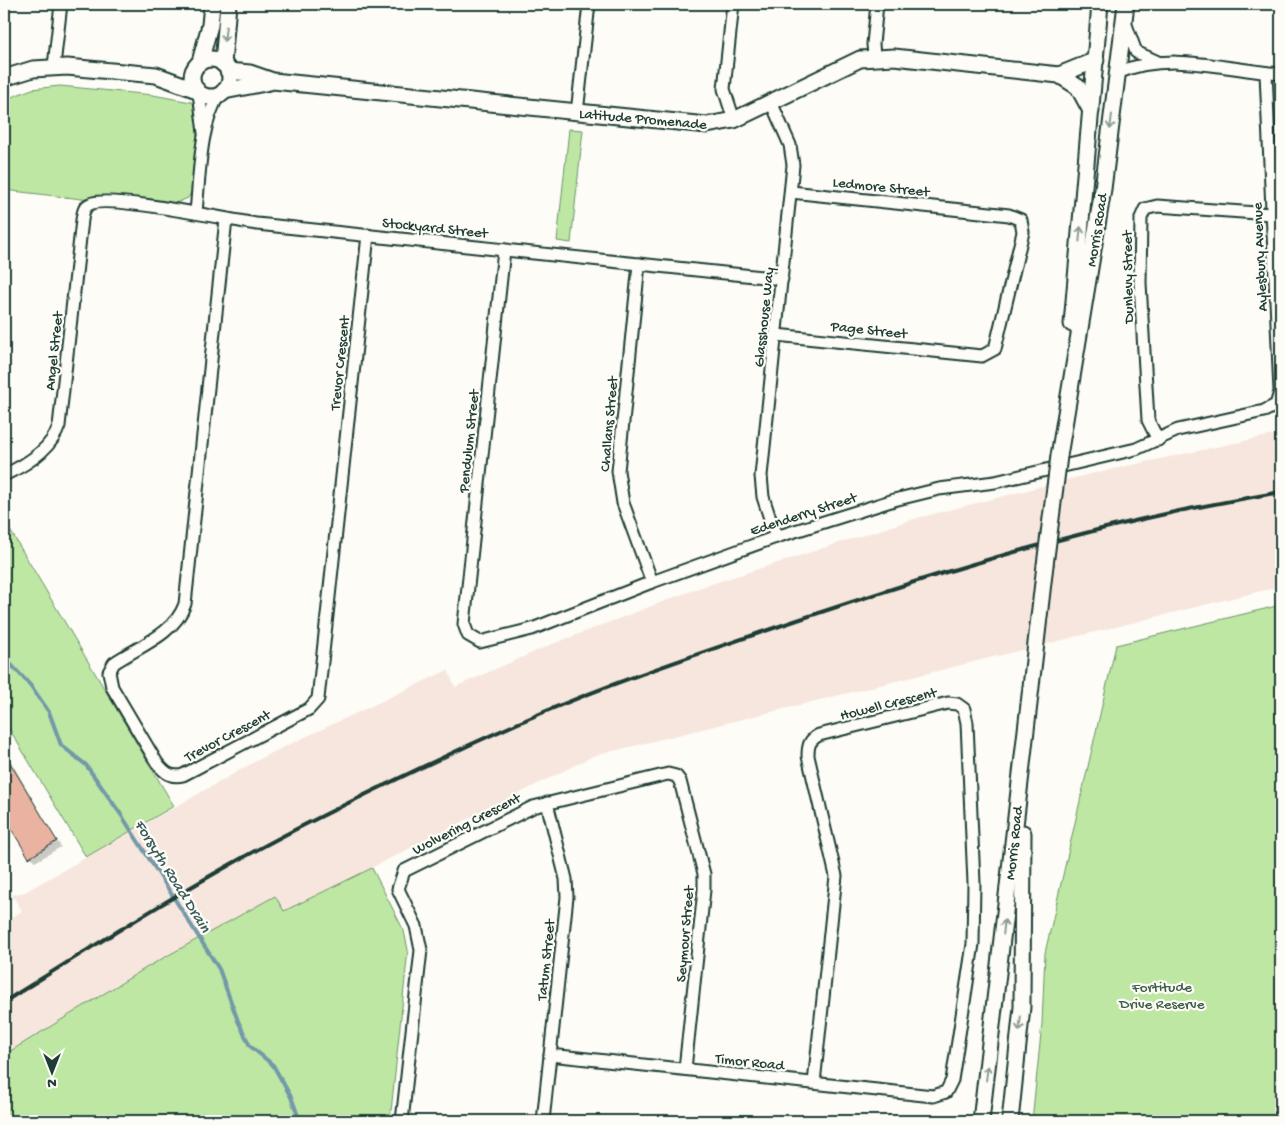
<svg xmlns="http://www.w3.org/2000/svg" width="1285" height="1125" viewBox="0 0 1285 1125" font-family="'Gochi Hand',sans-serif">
<rect width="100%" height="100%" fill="#fdfcf7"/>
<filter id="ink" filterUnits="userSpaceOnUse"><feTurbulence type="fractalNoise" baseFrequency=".02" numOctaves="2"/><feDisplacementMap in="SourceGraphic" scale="10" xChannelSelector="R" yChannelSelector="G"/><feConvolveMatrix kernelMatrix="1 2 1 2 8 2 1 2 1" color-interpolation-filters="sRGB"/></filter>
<g filter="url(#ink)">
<polygon fill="#f7e6dd" points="1281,433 1281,586 593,756 284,912 275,896 149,966 4,1055 4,923 22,911 12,895 25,892 267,755 448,670 455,687 550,645 696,589 914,519 1090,474"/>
<g fill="#bde7a3" stroke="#6e926c">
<path d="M60,86L153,95L196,103C197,124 200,181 188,198L176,203L96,195L82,199L4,190V100L32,89Z"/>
<polygon points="569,129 583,130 571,243 557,241"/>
<polygon points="4,520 174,806 86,857 4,720"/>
<polygon points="1281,605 1281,1121 1032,1121 1042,1024 1045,953 1116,645"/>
<polygon points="372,868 404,931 408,950 390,1121 4,1121 4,1055 149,966 275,896 284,911"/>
</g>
<polygon fill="#0003" points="4,750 61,847 35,862 4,814"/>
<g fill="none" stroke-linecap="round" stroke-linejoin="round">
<polyline stroke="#7399a9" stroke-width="4" points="4,657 31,686 49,712 61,745 86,765 122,816 219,969 238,1021 250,1046 273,1065 291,1097 300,1121"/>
</g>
<polygon fill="#eab2a0" stroke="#1f3d34" points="4,753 57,841 29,858 4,817"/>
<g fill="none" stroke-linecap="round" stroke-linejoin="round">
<defs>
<g id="minor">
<polyline points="733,4 724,89 734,120"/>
<polyline points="1125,22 1136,52 1158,62"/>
<polyline points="874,57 873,44 877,4"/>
<polyline points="54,66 61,4"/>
<path d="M1117,73C1170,50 1226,70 1281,74"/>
<polyline points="199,92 204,133"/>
<polyline points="771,102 790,145 793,165 761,476 763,497 776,537"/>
<polyline points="577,113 589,4"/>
<path d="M196,212C200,174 199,126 220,93"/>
<path d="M226,219L185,604C174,635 139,646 114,663L109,672L112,687L157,763C165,773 171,778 183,775L309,709L318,699L368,235"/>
<polyline points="504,250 464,624 468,635 480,642 532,629 652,582 776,537 894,500 939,489 995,482 1136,449 1178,430 1264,411 1276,405 1280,392 1266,73"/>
<polyline points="639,264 618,471 623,503 652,582"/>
<polyline points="776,335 982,356 995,349 1023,232 1021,220 1009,215 791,192"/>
<polyline points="1158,440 1148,420 1140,283 1141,218 1145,209 1157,206 1271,214"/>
<path d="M4,475C26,465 51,450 59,426L82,220C83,214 83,207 90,204C108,194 230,220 257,224L782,279"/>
<path d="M550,1055L933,1096L946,1092L952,1080L973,944L974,883L967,723L964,709L957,704L948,703L819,735C809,740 808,746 808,756L836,876L814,1083"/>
<polyline points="402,1121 421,950 416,926 398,889 404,871 533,807 668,774 676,776 680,781 704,874 704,890 685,1069"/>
<polyline points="543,1121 567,897 566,879 547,803"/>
</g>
<g id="tertiary">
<circle cx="211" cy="78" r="19"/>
<polyline points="200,62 210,25 212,4"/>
<polyline points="223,64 228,4"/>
<polyline points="228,71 250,73 273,81 707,125 734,120 860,59 894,57 1059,75 1078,87 1091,111"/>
<polyline points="1059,75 1096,60"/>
<polyline points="4,78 33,69 67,67 156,75 197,90"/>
<polyline points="224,91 270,82"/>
<polyline points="1072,324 1100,4"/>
<polyline points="1059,456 1103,189 1126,4"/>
<polyline points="981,1121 1045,565"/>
<polyline points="1010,1121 1022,1007 1023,833"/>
</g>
</defs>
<use href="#minor" stroke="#1f3d34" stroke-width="15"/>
<use href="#tertiary" stroke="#1f3d34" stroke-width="19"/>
<use href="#minor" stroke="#fdfcf7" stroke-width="11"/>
<use href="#tertiary" stroke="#fdfcf7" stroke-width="15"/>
<path stroke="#1f3d34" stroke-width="4" d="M4,1002C106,938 208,873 316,819C386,784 458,749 530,718C606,685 686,658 765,631C900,585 1038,541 1179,511C1213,504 1247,498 1281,492"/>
<defs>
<polyline id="tertiary-bridge" points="1045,565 1059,456"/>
</defs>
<use href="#tertiary-bridge" stroke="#1f3d34" stroke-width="19" stroke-linecap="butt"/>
<use href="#tertiary-bridge" stroke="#fdfcf7" stroke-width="15"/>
</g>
<defs><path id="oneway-shaft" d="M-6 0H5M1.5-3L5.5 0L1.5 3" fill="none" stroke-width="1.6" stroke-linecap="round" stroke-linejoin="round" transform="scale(1.25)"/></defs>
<g stroke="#8e9c96">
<use href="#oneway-shaft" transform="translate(225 34) rotate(97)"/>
<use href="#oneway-shaft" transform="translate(1111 122) rotate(97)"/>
<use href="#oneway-shaft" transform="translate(1080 234) rotate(-85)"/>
<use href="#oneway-shaft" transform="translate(1004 927) rotate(-84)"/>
<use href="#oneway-shaft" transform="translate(1020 1024) rotate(96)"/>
<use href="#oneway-shaft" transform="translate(987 1073) rotate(-83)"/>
</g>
</g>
<g text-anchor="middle" stroke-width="4.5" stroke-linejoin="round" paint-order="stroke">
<g font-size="15" fill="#1f3d34" stroke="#fdfcf7">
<text transform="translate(643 118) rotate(5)" y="5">Latitude Promenade</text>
<text transform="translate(881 186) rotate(6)" y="5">Ledmore Street</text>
<text transform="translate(435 227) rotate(6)" y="5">Stockyard Street</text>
<text transform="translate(1096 230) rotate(-81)" y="5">Morris Road</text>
<text transform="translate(1259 257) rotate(-93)" y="5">Aylesbury Avenue</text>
<text transform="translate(1127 277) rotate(-91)" y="5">Dunlevy Street</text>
<text transform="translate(763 317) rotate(-84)" y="5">Glasshouse Way</text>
<text transform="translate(869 329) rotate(6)" y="5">Page Street</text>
<text transform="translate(53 351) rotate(-84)" y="5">Angel Street</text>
<text transform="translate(339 363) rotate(-84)" y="5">Trevor Crescent</text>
<text transform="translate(608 424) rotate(-85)" y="5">Challans Street</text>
<text transform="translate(468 441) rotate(-84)" y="5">Pendulum Street</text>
<text transform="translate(803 513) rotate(-18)" y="5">Edenderry Street</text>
<text transform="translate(888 703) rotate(-14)" y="5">Howell Crescent</text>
<text transform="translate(227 735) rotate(-28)" y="5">Trevor Crescent</text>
<text transform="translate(466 823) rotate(-27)" y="5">Wolvering Crescent</text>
<text transform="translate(1013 843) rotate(-84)" y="5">Morris Road</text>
<text transform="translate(684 934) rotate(-85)" y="5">Seymour Street</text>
<text transform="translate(545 960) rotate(-84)" y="5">Tatum Street</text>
<text transform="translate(750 1061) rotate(6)" y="5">Timor Road</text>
</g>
<g font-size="15" fill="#3f5f4a" stroke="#fdfcf7">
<text x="1162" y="991">Fortitude<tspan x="1162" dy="17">Drive Reserve</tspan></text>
</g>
<g font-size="16" font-style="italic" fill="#3b5c5b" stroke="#fdfcf7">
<text transform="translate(174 875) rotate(58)" y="6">Forsyth Road Drain</text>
</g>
</g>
<rect width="1285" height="1125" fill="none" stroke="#fdfcf7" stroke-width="20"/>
<rect x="10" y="10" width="1265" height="1105" fill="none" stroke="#1f3d34" stroke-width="2" filter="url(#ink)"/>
<g transform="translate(52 1072) rotate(180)" stroke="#fdfcf7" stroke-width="4" paint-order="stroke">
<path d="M0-4L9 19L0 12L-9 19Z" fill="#1f3d34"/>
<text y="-8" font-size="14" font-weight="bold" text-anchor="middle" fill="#1f3d34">N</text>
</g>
</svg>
